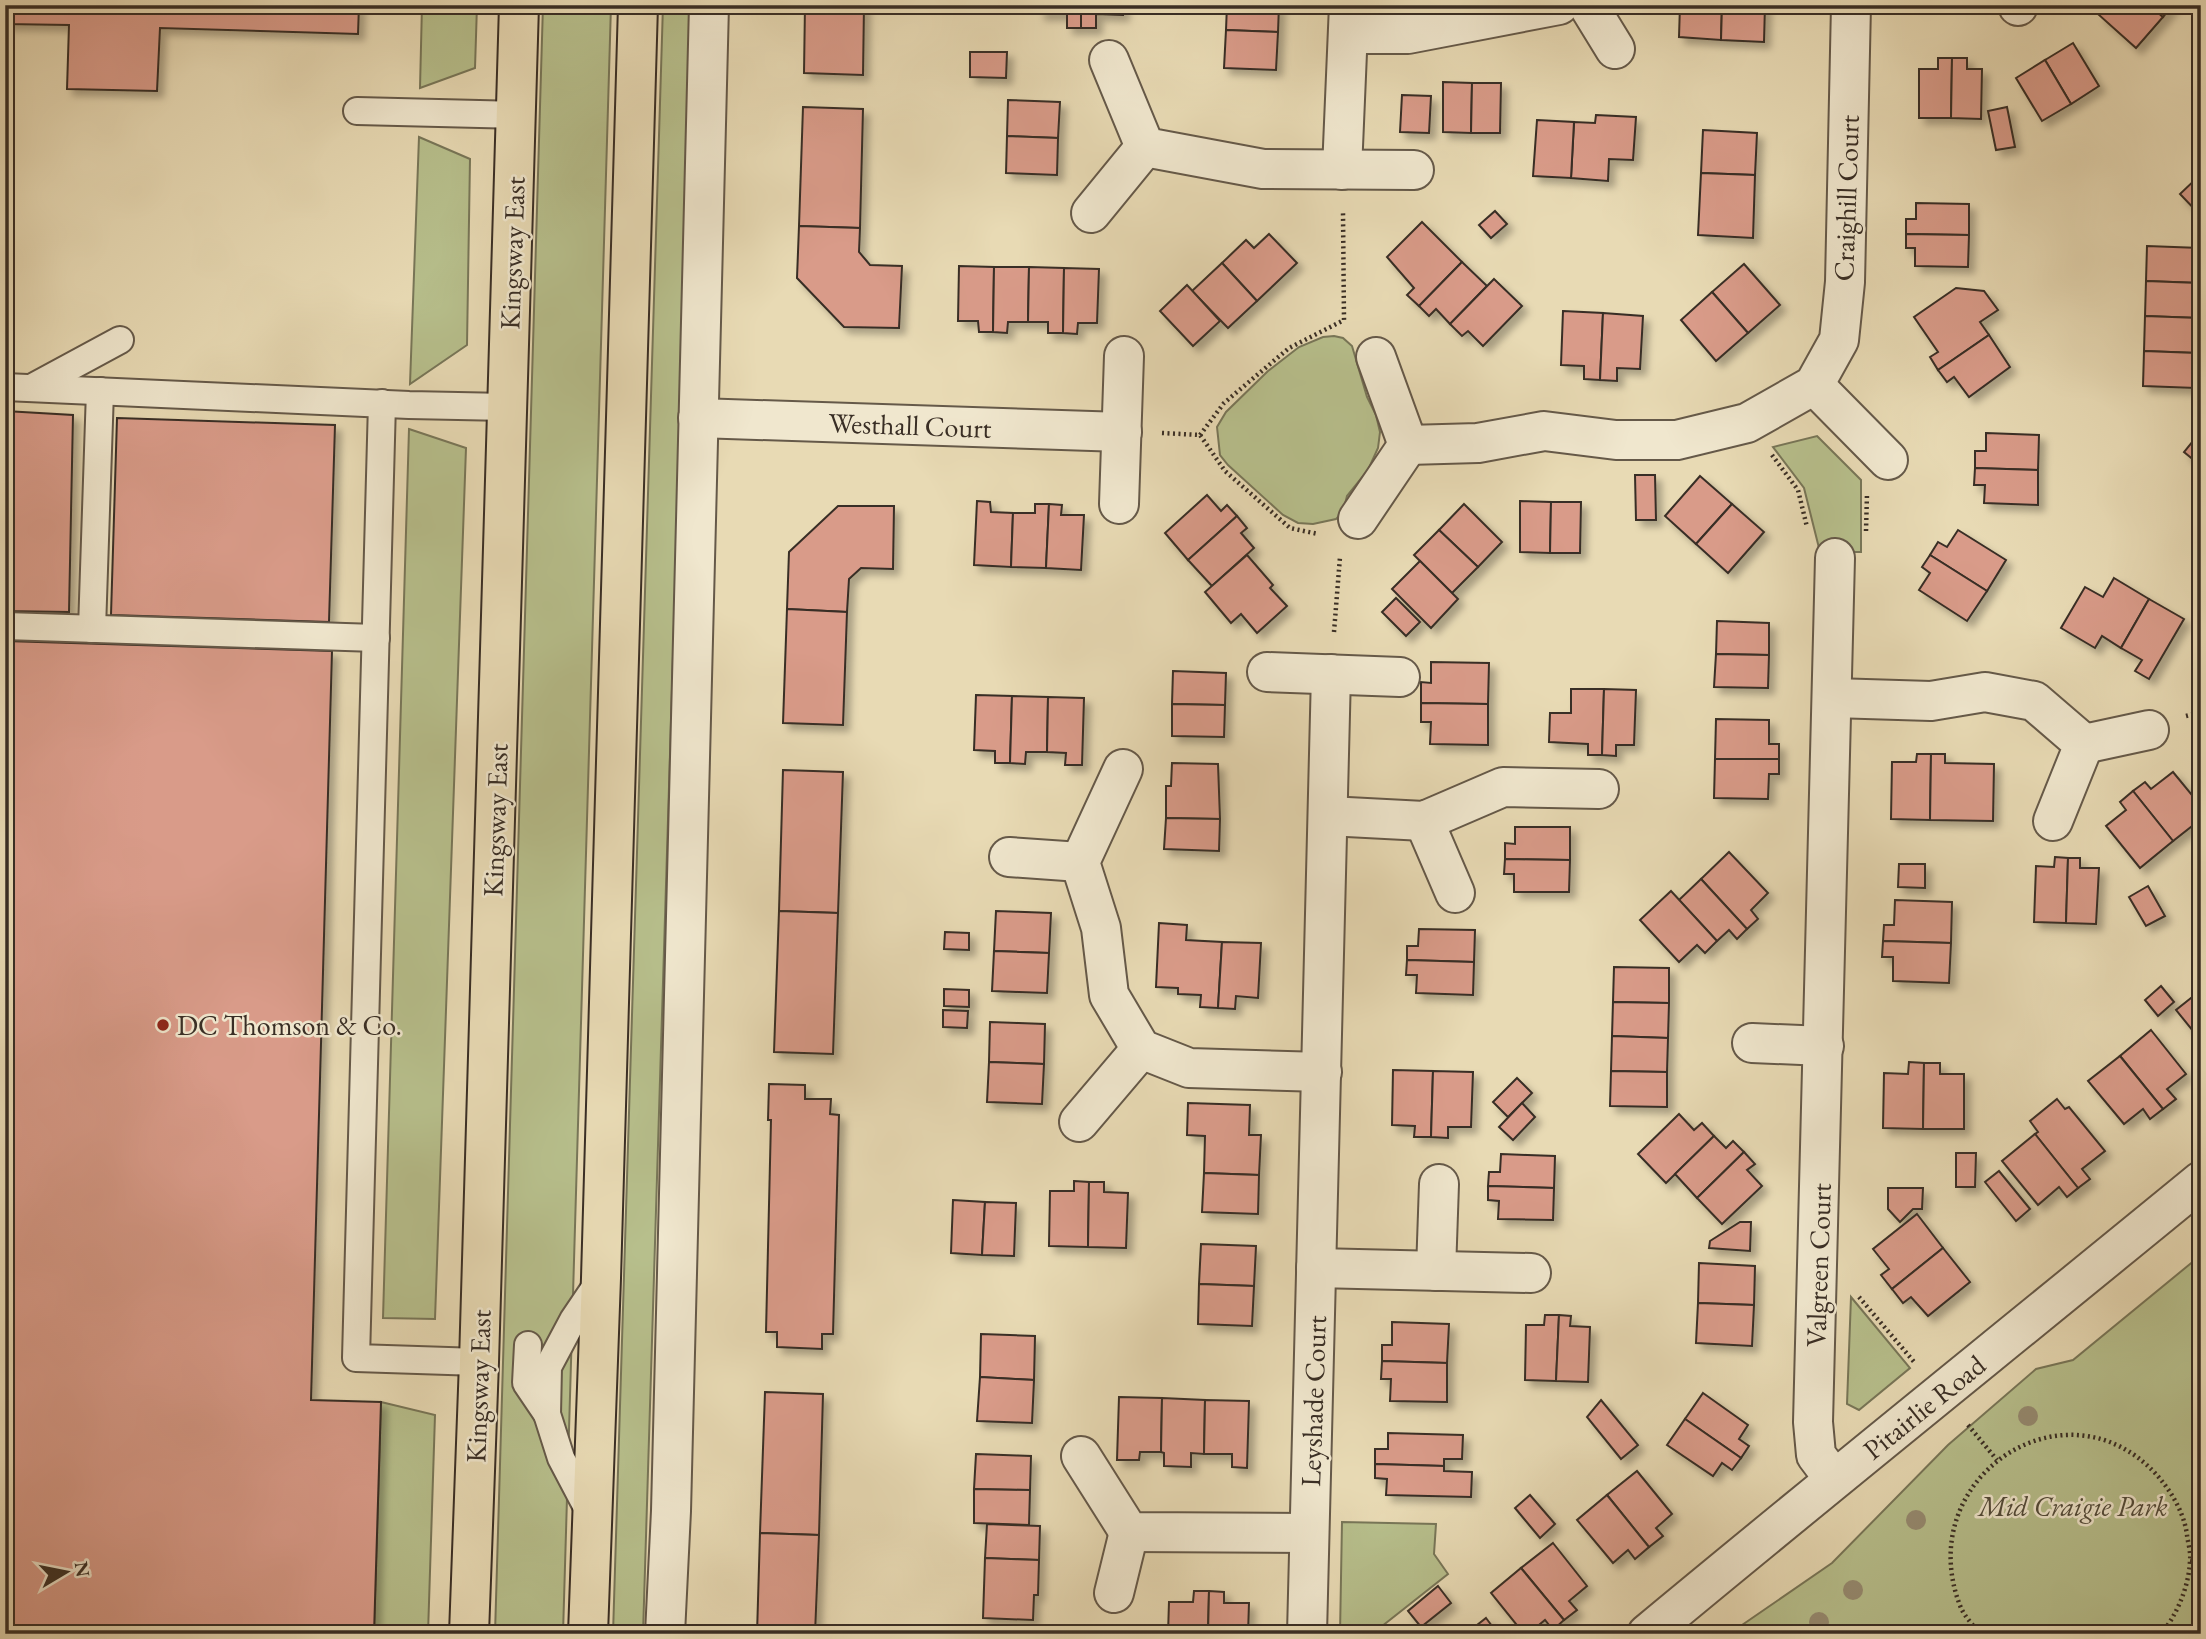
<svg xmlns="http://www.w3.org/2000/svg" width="2206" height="1639" viewBox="0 0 2206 1639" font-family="'EB Garamond',serif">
<defs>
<filter id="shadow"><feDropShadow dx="6" dy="6" stdDeviation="3.5" flood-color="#0004"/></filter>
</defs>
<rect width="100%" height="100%" fill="#e8dab4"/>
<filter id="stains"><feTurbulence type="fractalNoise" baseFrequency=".00286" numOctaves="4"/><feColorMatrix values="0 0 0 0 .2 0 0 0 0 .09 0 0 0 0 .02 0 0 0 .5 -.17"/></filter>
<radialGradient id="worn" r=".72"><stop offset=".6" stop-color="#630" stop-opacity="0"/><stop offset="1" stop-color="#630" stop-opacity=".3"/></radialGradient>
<g fill="#b7bf8c" stroke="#787658" stroke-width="2">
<polygon points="422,5 477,5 475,68 420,88"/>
<polygon points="543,5 611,5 563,1634 495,1634"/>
<polygon points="663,5 693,5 643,1634 613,1634"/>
<polygon points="419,137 470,159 467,345 410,384"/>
<polygon points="1334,336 1343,338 1352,346 1367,397 1376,415 1380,432 1378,448 1368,470 1347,496 1343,512 1336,519 1313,524 1298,523 1283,515 1228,465 1220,455 1217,427 1226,412 1268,371 1299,347 1323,337"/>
<polygon points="409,429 466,448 435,1319 383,1318"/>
<polygon points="1817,436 1861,480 1861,552 1820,552 1804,488 1773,447"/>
<polygon points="2201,1255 2201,1634 1729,1634 1832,1563 1948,1445 2036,1369 2073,1360"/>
<polygon points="1851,1297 1910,1368 1859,1410 1847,1404"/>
<polygon points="381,1402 435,1415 428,1634 374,1634"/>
<polygon points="1342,1522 1436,1524 1434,1554 1448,1574 1372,1634 1340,1634"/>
</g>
<g fill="#d99b89" stroke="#392e25" stroke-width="2" filter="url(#shadow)">
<polygon points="5,5 359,5 358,34 160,28 157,91 67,89 69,25 5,24"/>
<polygon points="805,5 864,5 863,75 804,73"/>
<polygon points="1039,5 1081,5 1081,28 1067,28 1067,14 1039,14"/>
<polygon points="1081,5 1123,5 1123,15 1096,14 1096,28 1081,28"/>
<polygon points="1227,5 1279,5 1278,32 1226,30"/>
<polygon points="1680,5 1722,5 1721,40 1679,37"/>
<polygon points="1722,5 1765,5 1764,42 1721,40"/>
<polygon points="2107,5 2150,5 2163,17 2136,48 2099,15"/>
<polygon points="2150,5 2173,5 2163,17"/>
<polygon points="1226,30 1278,32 1276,70 1224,68"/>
<polygon points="2073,43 2099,86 2071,104 2045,60"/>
<polygon points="970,52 1007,52 1006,78 970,77"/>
<polygon points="1938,58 1952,58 1951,118 1919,118 1919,69 1938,69"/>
<polygon points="1952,58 1967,58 1967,69 1982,69 1981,119 1951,118"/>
<polygon points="2045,60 2071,104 2042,121 2016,78"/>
<polygon points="1443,82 1472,83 1471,133 1443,132"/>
<polygon points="1472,83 1501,83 1500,133 1471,133"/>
<polygon points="1402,95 1431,96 1429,133 1400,132"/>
<polygon points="1008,100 1060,102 1058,138 1007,136"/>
<polygon points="803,107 863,109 860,228 799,226"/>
<polygon points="2007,107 2015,147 1996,150 1988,111"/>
<polygon points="1596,115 1636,117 1633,160 1609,159 1608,181 1571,178 1574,122 1595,123"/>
<polygon points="1537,120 1574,122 1571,178 1533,176"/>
<polygon points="1703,130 1757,133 1755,175 1701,173"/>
<polygon points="1007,136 1058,138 1057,175 1006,173"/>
<polygon points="1701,173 1755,175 1753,238 1698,235"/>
<polygon points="2201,174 2201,216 2180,194"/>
<polygon points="1916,203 1969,204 1969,235 1906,234 1906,219 1916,219"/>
<polygon points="1495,211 1507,224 1491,238 1479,225"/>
<polygon points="1422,222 1462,262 1419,306 1407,295 1414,288 1387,257"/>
<polygon points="799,226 860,228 859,252 870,265 902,266 899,328 844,327 797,278"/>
<polygon points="1269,234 1297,263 1257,301 1222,263 1246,240 1254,248"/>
<polygon points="1906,234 1969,235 1968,267 1915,266 1915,248 1906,248"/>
<polygon points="2147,246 2200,248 2199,283 2146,281"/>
<polygon points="1462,262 1487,286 1450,324 1436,309 1429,316 1419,306"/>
<polygon points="1222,263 1257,301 1228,328 1192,291"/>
<polygon points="1744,264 1780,305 1748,333 1712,292"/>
<polygon points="959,266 994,267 993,332 979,332 978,321 958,321"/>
<polygon points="994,267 1029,267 1028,322 1008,322 1007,333 993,332"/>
<polygon points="1029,267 1064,268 1063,333 1048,333 1048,322 1028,322"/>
<polygon points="1064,268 1099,269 1097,323 1078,323 1077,334 1063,333"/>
<polygon points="1494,279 1522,306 1483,346 1468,331 1462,336 1450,324"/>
<polygon points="2146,281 2199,283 2199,318 2145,316"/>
<polygon points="1187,285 1220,321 1193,346 1160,311"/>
<polygon points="1956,288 1984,291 1998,310 1980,322 1989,335 1938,370 1930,357 1938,352 1914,317"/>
<polygon points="1712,292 1748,333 1716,361 1681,320"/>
<polygon points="1563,311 1603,313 1600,380 1584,379 1584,366 1561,365"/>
<polygon points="1603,313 1643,316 1640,369 1617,368 1617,381 1600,380"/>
<polygon points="2145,316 2199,318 2197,353 2144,351"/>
<polygon points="1989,335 2010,367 1969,397 1954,377 1947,382 1938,370"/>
<polygon points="2144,351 2197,353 2196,388 2143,386"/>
<polygon points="5,411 73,415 69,612 5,611"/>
<polygon points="117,418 335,425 329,622 111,615"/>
<polygon points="2201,431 2201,466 2184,452"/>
<polygon points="1986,433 2039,435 2038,470 1975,468 1975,451 1986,451"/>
<polygon points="1975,468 2038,470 2038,505 1984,503 1985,485 1974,485"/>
<polygon points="1635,475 1655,475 1656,520 1636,520"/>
<polygon points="1700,476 1732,504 1696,544 1665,516"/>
<polygon points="1207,495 1221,511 1227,505 1237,516 1188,560 1165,533"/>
<polygon points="977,501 990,502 991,512 1013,513 1011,567 974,565"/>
<polygon points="1520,501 1551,502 1550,553 1520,552"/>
<polygon points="1551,502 1581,502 1580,553 1550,553"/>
<polygon points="1035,504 1049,504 1046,568 1011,567 1013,513 1035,513"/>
<polygon points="1049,504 1062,505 1061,515 1084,515 1081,570 1046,568"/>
<polygon points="1464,504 1502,542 1478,567 1439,530"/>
<polygon points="1732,504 1764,532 1728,573 1696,544"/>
<polygon points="838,506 894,506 893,569 861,568 849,579 847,612 787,609 789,552"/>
<polygon points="1237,516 1247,528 1241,533 1254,548 1212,586 1188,560"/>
<polygon points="1439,530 1478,567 1452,593 1414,555"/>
<polygon points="1958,530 2006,560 1987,591 1930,555 1938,542 1947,547"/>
<polygon points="1247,555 1273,585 1270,588 1287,606 1257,633 1241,614 1231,623 1205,592"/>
<polygon points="1930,555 1987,591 1967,621 1919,590 1930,573 1922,567"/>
<polygon points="1420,561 1458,599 1431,628 1392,589"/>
<polygon points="2114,578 2149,599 2121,648 2102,636 2095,648 2061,628 2085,587 2103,597"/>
<polygon points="1396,598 1420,622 1406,636 1382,612"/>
<polygon points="2149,599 2184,619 2149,679 2135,671 2142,660 2121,648"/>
<polygon points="787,609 847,612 843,725 783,723"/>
<polygon points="1717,621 1769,623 1769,655 1716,654"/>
<polygon points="5,641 332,651 311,1400 381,1402 374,1634 5,1634"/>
<polygon points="1716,654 1769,655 1768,688 1714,687"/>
<polygon points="1431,662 1489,663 1488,704 1421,703 1421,682 1431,683"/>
<polygon points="1173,671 1226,673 1225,705 1172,704"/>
<polygon points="1571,689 1604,689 1602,755 1588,755 1588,744 1549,742 1550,713 1571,713"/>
<polygon points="1604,689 1636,690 1634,745 1616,745 1616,756 1602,755"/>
<polygon points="976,695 1012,696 1010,763 995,763 995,751 974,750"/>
<polygon points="1012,696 1048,697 1047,752 1026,752 1025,764 1010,763"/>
<polygon points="1048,697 1084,698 1082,765 1065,765 1066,753 1047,752"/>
<polygon points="1421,703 1488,704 1488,745 1430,744 1431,722 1421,722"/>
<polygon points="1172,704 1225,705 1224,737 1172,736"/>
<polygon points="1716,719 1769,720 1769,744 1779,744 1779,759 1715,759"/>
<polygon points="1917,754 1931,754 1930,820 1891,819 1892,762 1916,762"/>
<polygon points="1931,754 1945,754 1945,763 1994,764 1993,821 1930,820"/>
<polygon points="1715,759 1779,759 1779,774 1769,774 1768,799 1714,798"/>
<polygon points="1172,763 1218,764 1220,819 1166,818 1166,786 1171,786"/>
<polygon points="783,770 843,772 838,913 779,911"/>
<polygon points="2173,772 2201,806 2201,819 2173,841 2133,791 2145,782 2151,789"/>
<polygon points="2133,791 2173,841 2140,868 2106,826 2126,810 2120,802"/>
<polygon points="1166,818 1220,819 1219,851 1164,849"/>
<polygon points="1515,827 1570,827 1570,860 1505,859 1505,843 1515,844"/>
<polygon points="1729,852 1768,893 1751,910 1758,919 1747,929 1701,879"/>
<polygon points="2055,857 2068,858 2066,923 2034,922 2036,866 2054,867"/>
<polygon points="2068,858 2080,858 2080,868 2099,868 2096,924 2066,923"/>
<polygon points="1505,859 1570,860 1569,892 1514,892 1514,874 1504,874"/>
<polygon points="1899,864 1925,864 1925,888 1898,887"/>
<polygon points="1701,879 1747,929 1737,939 1729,930 1717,941 1679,900"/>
<polygon points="2148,886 2165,916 2146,926 2129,897"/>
<polygon points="1671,891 1717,941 1705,953 1697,945 1679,962 1640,920"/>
<polygon points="1895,900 1952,902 1951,943 1883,941 1884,925 1894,925"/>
<polygon points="779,911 838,913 833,1054 774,1052"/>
<polygon points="996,911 1051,913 1049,953 994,951"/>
<polygon points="1159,923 1187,925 1186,940 1222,942 1218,1008 1200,1007 1201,995 1178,994 1178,988 1156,987"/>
<polygon points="1419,929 1475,930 1474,962 1407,960 1407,946 1418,946"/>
<polygon points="945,932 969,933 969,950 944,949"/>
<polygon points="1883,941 1951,943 1949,983 1893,981 1893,957 1882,957"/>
<polygon points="1222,942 1261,943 1258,998 1236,996 1235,1009 1218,1008"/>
<polygon points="994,951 1049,953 1047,993 992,991"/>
<polygon points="1407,960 1474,962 1473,995 1416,993 1417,975 1406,975"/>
<polygon points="1614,967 1669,968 1669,1003 1613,1002"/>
<polygon points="2161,986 2174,1002 2158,1016 2145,1000"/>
<polygon points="944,989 969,990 969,1007 944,1006"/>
<polygon points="2201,990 2201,1041 2176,1010"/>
<polygon points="1613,1002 1669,1003 1668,1038 1612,1036"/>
<polygon points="943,1010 968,1011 967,1028 943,1027"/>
<polygon points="990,1022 1045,1024 1044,1064 989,1062"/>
<polygon points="2151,1030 2186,1074 2167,1089 2176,1099 2163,1109 2120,1056"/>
<polygon points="1612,1036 1668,1038 1667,1072 1611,1071"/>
<polygon points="2120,1056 2163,1109 2150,1119 2143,1109 2124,1124 2088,1081"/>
<polygon points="989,1062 1044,1064 1042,1104 987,1102"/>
<polygon points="1909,1062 1924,1063 1923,1129 1883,1128 1884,1073 1908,1074"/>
<polygon points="1924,1063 1940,1063 1940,1074 1964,1074 1964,1129 1923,1129"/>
<polygon points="1393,1070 1433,1071 1431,1137 1414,1137 1415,1126 1392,1125"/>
<polygon points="1433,1071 1473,1072 1471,1127 1448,1127 1448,1138 1431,1137"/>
<polygon points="1611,1071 1667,1072 1667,1107 1610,1106"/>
<polygon points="1517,1078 1532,1093 1508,1117 1493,1102"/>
<polygon points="769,1084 805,1085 805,1099 831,1099 830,1114 839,1115 833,1334 822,1334 822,1349 777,1347 777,1332 766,1332 771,1120 768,1120"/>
<polygon points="2057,1099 2065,1109 2069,1107 2105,1151 2082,1169 2090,1179 2078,1188 2035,1134 2038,1132 2030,1121"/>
<polygon points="1188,1103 1250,1105 1249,1135 1261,1135 1259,1175 1204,1173 1205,1136 1187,1135"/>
<polygon points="1522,1103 1535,1117 1513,1140 1499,1127"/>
<polygon points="1679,1114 1694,1130 1702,1123 1714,1136 1666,1183 1638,1154"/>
<polygon points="2035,1134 2078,1188 2067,1197 2059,1187 2038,1205 2002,1161"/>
<polygon points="1714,1136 1726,1148 1733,1141 1744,1152 1697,1198 1675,1174"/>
<polygon points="1744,1152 1755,1164 1747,1170 1762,1186 1722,1224 1697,1198"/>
<polygon points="1956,1153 1976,1153 1975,1187 1956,1187"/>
<polygon points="1501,1154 1555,1156 1554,1188 1488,1186 1489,1172 1500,1172"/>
<polygon points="1999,1171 2030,1209 2016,1221 1985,1182"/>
<polygon points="1204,1173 1259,1175 1258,1214 1202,1212"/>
<polygon points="1074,1181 1089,1182 1088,1247 1049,1246 1050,1191 1074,1191"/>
<polygon points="1089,1182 1104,1182 1104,1192 1128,1193 1126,1248 1088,1247"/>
<polygon points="1488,1186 1554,1188 1553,1220 1498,1219 1499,1201 1488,1200"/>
<polygon points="1888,1188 1923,1188 1922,1209 1913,1209 1900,1222 1888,1209"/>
<polygon points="953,1200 985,1202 982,1255 951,1253"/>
<polygon points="985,1202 1016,1203 1014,1256 982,1255"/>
<polygon points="1917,1214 1943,1248 1892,1289 1881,1275 1889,1269 1873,1249"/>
<polygon points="1740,1222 1751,1222 1750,1251 1709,1248 1710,1241"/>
<polygon points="1201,1244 1256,1246 1254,1286 1199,1284"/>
<polygon points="1943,1248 1970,1282 1928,1316 1911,1297 1903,1303 1892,1289"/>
<polygon points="1699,1263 1755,1266 1754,1305 1698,1303"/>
<polygon points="1199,1284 1254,1286 1252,1326 1198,1324"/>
<polygon points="1698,1303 1754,1305 1752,1346 1696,1343"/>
<polygon points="1545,1315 1559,1315 1556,1381 1525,1380 1526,1325 1544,1325"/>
<polygon points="1559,1315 1571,1316 1570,1326 1590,1327 1588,1382 1556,1381"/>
<polygon points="1392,1322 1449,1324 1447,1363 1382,1361 1382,1345 1392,1345"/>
<polygon points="981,1334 1035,1336 1034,1380 980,1377"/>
<polygon points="1382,1361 1447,1363 1447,1402 1390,1401 1391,1379 1381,1379"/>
<polygon points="980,1377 1034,1380 1032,1423 977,1421"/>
<polygon points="765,1392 823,1394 819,1535 760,1533"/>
<polygon points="1703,1393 1748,1425 1739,1439 1749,1446 1741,1458 1685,1419"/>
<polygon points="1119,1397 1162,1398 1161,1452 1140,1452 1139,1460 1117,1460"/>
<polygon points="1162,1398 1205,1400 1204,1454 1191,1453 1191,1467 1164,1466 1164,1453 1161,1452"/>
<polygon points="1205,1400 1249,1401 1247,1468 1232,1467 1232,1454 1204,1454"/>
<polygon points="1601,1400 1638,1445 1621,1459 1587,1417"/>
<polygon points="1685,1419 1741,1458 1732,1470 1722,1463 1713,1476 1667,1445"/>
<polygon points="1388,1433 1463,1435 1462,1459 1444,1459 1444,1466 1375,1464 1375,1449 1388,1449"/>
<polygon points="976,1454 1031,1456 1030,1490 974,1489"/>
<polygon points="1375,1464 1444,1466 1444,1471 1472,1472 1471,1497 1386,1495 1387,1479 1375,1478"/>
<polygon points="1637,1471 1672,1514 1656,1528 1663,1536 1649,1547 1607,1495"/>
<polygon points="974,1489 1030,1490 1029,1525 974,1523"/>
<polygon points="1530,1495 1555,1524 1540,1538 1515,1508"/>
<polygon points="1607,1495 1649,1547 1635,1559 1628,1550 1613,1563 1577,1520"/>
<polygon points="987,1524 1040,1526 1039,1560 985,1558"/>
<polygon points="760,1533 819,1535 815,1634 757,1634"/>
<polygon points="1553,1543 1587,1586 1569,1601 1577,1610 1564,1620 1521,1568"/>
<polygon points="985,1558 1039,1560 1038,1595 1034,1595 1033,1620 983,1618"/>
<polygon points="1521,1568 1564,1620 1553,1630 1545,1620 1528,1634 1524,1634 1491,1593"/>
<polygon points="1438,1586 1451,1603 1421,1627 1408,1611"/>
<polygon points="1194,1591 1209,1591 1208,1634 1168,1634 1169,1602 1193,1602"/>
<polygon points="1209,1591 1224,1592 1224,1603 1249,1603 1248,1634 1208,1634"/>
<polygon points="1486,1618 1498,1634 1475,1634 1472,1629"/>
</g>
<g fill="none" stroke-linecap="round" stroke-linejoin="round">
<defs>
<g id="service">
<polyline points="357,111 516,115"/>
<polyline points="5,387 409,405 507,407"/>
<polyline points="33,387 120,340"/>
<polyline points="382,403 356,1358 479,1362"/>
<polyline points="5,626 376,638"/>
<polyline points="92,629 100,391"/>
<polyline points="528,1345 526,1383 547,1414"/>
<polyline points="591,1515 561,1458 547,1414 548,1367 573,1320 600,1280"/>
</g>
<g id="minor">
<polyline points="1588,5 1615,49"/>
<polyline points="2018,5 2018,6"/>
<polyline points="1348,34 1408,34 1559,5"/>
<polyline points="1109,60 1145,147 1263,169 1414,170"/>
<polyline points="1342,170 1349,5"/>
<polyline points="1091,213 1145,147"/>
<polyline points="1376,357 1408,445 1478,443 1544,431 1616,440 1677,440 1747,423 1814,385 1839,340 1845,282 1851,5"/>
<polyline points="1814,385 1888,460"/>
<polyline points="698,418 1122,432"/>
<polyline points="1119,504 1124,356"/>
<polyline points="1358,519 1408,445"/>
<polyline points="1267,672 1400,677"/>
<polyline points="1833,698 1931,701 1985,692 2034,701 2084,744 2053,821"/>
<polyline points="2084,744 2149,730"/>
<polyline points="1123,769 1080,862 1101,928 1109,995 1141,1049 1189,1068 1322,1072"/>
<polyline points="1328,816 1424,821 1503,787 1599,789"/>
<polyline points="1424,821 1455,893"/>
<polyline points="1009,857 1080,862"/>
<polyline points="1752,1043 1824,1046"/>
<polyline points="1079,1122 1141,1049"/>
<polyline points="1316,1268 1531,1273"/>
<polyline points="1436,1271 1439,1184"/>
<polyline points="1081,1456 1129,1532 1309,1533"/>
<polyline points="1834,1479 1816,1455 1813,1422 1835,558"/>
<polyline points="1114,1593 1129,1532"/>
<polyline points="665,1634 671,1511 709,5"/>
<polyline points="1307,1634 1331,674"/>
<path d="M1647,1634C1831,1481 2017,1332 2201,1181"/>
</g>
<g id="trunk">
<polyline points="469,1634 479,1362 519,5"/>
<polyline points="588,1634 601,1278 638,5"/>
</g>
</defs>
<use href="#service" stroke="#655949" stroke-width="30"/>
<use href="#minor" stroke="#655949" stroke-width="42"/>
<use href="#trunk" stroke="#392e25" stroke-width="42"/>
<g stroke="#392e25" stroke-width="4.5" stroke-dasharray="2 3.5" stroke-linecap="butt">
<polyline points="1162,433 1200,435 1225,471 1290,528 1318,534"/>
<polyline points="1200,435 1224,403 1289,348 1344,320 1343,212"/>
<polyline points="1772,455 1798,490 1807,527"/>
<polyline points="1866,531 1867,494"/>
<polyline points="1334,632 1340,557"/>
<polyline points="2186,716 2201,712"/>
<polyline points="1859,1297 1915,1363"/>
<polyline points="1968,1425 1997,1460"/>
<polyline points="2190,1561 2201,1563"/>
<path d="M1980,1634C1974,1626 1965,1617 1961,1608C1909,1480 2064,1375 2156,1474C2171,1491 2184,1512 2187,1535C2188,1543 2191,1552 2190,1561C2189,1586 2177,1615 2161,1634"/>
</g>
<use href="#service" stroke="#f0e7ce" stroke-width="26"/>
<use href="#minor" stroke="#f0e7ce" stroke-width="38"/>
<use href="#trunk" stroke="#e8dab4" stroke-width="38"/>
</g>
<g fill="#968b71">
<circle cx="2028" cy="1416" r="10"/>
<circle cx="1916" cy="1520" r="10"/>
<circle cx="1853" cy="1590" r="10"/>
<circle cx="1819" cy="1622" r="10"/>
</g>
<circle fill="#8f2418" stroke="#f0e7ce" stroke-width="2.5" cx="163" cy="1025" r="7"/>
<g text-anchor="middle" stroke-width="5" stroke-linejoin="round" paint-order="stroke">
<g font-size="28" fill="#392e25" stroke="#f0e7ce">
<text transform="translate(1846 198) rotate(-88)" y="10">Craighill Court</text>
<text transform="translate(512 253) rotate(-88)" y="10">Kingsway East</text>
<text transform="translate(910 425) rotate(2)" y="10">Westhall Court</text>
<text transform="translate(495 820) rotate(-88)" y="10">Kingsway East</text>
<text transform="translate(1818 1265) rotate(-88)" y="10">Valgreen Court</text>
<text transform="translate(478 1386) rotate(-88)" y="10">Kingsway East</text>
<text transform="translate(1313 1401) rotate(-88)" y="10">Leyshade Court</text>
<text transform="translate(1924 1407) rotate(-39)" y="10">Pitairlie Road</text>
</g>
<g font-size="28" fill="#392e25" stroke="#f0e7ce" text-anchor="start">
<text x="177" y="1035">DC Thomson &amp; Co.</text>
</g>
<g font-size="28" font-style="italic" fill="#524b3a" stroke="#f0e7ce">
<text x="2073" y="1516">Mid Craigie Park</text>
</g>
</g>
<rect width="2206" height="1639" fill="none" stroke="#e8dab4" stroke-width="28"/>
<rect x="7" y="7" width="2192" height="1625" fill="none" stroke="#392e25" stroke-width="3.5"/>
<rect x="14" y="14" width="2178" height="1611" fill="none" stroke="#392e25" stroke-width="2"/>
<g transform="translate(66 1572) rotate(80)" stroke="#f0e7ce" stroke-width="5" paint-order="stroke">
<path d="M0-5L12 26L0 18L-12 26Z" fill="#392e25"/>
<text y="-10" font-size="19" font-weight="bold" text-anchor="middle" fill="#392e25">N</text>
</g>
<rect width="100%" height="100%" filter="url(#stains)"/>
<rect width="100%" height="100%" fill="url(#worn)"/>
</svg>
